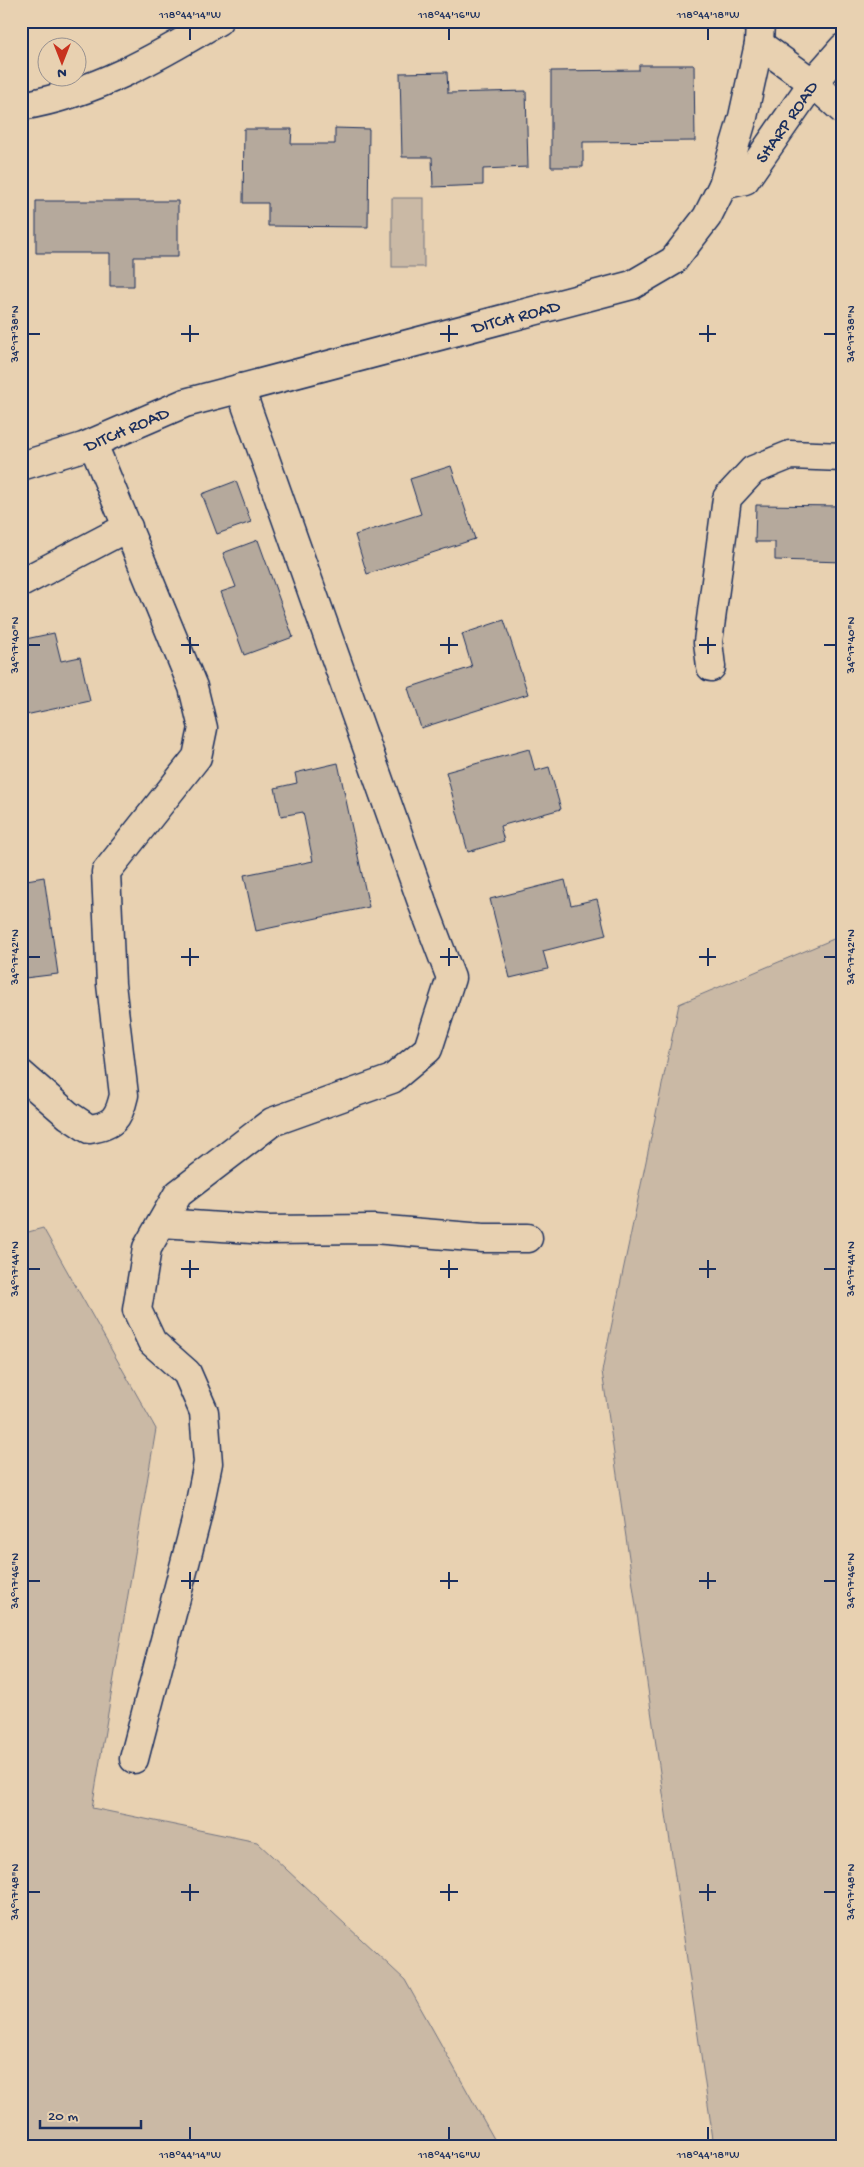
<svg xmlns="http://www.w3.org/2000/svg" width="864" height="2167" viewBox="0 0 864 2167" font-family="'Gochi Hand',sans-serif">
<rect width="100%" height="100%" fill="#e8d1b1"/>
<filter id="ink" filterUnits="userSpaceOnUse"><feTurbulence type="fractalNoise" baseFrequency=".02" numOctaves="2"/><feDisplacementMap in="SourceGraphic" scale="10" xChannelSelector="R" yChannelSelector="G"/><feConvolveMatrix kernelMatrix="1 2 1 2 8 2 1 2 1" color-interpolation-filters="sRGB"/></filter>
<g filter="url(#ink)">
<g fill="#cab9a5" stroke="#727482">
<rect x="392" y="198" width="32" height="69"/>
<polygon points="843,935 843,2146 714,2146 602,1371 679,1004"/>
<polygon points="43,1228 156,1429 92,1808 257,1842 405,1980 498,2146 21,2146 21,1234"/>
</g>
<g fill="#b5a99c" stroke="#1b2f5e">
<polygon points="639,65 694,65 695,141 583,142 583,167 551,167 551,71 639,70"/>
<polygon points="447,72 448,93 526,91 528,167 483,169 483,185 433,187 432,157 402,157 400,73"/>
<polygon points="335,128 369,129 368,227 268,226 268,203 243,203 244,129 292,129 291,144 335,144"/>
<polygon points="36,201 178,201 178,257 134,257 134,286 110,286 110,253 36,253"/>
<polygon points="451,466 475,539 367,574 355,535 421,514 410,479"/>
<polygon points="236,481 251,522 217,534 202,494"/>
<polygon points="756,505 843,506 843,562 775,560 775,542 755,542"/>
<polygon points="258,540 293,637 244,655 221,592 236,587 223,553"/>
<polygon points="504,620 528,694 421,728 408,688 472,667 462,634"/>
<polygon points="54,633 61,661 80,657 90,701 21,716 21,640"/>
<polygon points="529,749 535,771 549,767 561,809 500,826 504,841 468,852 446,772"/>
<polygon points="338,763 369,907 256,931 244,875 313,861 303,812 281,816 275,788 297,783 295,773"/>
<polygon points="44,877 58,974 25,978 23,968 21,969 21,881"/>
<polygon points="565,880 571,905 597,899 606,935 543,951 548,969 510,978 490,899"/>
</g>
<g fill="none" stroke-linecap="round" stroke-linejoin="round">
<defs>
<g id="minor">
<polyline points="759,44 813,83 843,110"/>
<path d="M21,106C94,94 156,58 218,21"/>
<path id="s1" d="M723,185L745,180L814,81L843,48"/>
<path id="s2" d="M21,466L83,447L185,403L632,285L673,261L707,217L723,185L743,117L759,44L760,21"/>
<polyline points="21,583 128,527"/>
<polyline points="711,667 708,642 727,498 753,470 790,455 843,457"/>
<path d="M21,1074L68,1115L89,1129C113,1126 119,1118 124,1095L111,984L106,872L197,757L203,728L193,687L93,444"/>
<polyline points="162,1223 265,1230 374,1229 483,1238 528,1238"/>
<polyline points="134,1759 197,1517 208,1463 204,1412 187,1373 152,1342 137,1310 147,1248 178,1194 272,1122 392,1079 428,1049 451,978 422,902 240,388"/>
</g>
</defs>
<use href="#minor" stroke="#1b2f5e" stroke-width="31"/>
<use href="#minor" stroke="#e8d1b1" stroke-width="28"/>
</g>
</g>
<path fill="none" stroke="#1b2f5e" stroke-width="2" d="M190,28V40M449,28V40M708,28V40M190,325V342M449,325V342M708,325V342M28,334H40M181,334H199M440,334H458M699,334H716M824,334H836M190,637V654M449,637V654M708,637V654M28,645H40M181,645H199M440,645H458M699,645H716M824,645H836M190,948V966M449,948V966M708,948V966M28,957H40M181,957H199M440,957H458M699,957H716M824,957H836M190,1260V1278M449,1260V1278M708,1260V1278M28,1269H40M181,1269H199M440,1269H458M699,1269H716M824,1269H836M190,1572V1589M449,1572V1589M708,1572V1589M28,1581H40M181,1581H199M440,1581H458M699,1581H716M824,1581H836M190,1884V1901M449,1884V1901M708,1884V1901M28,1892H40M181,1892H199M440,1892H458M699,1892H716M824,1892H836M190,2127V2140M449,2127V2140M708,2127V2140"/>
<g text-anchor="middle" stroke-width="4" stroke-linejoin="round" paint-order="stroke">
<g font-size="18" fill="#1b2f5e" stroke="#e8d1b1">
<text dy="6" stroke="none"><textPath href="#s1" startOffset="94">SHARP ROAD</textPath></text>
<text dy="6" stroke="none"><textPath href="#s2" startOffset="518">DITCH ROAD</textPath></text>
<text dy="6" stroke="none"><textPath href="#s2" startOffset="112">DITCH ROAD</textPath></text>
</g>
</g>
<rect width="864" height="2167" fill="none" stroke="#e8d1b1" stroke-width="55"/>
<g transform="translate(62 62) rotate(180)"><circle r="24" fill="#e8d1b1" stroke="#969090"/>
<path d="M0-4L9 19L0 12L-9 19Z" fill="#c8321e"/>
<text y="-8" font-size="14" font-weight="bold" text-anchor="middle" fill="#1b2f5e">N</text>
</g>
<path d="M40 2120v8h101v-8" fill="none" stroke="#1b2f5e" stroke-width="2.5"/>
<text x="48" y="2120" font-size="15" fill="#1b2f5e" stroke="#e8d1b1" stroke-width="4" paint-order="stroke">20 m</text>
<rect x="28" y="28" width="808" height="2112" fill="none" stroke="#1b2f5e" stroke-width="2"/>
<g font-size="12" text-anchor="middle" fill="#1b2f5e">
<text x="190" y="18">118°44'14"W</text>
<text x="449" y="18">118°44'16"W</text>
<text x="708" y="18">118°44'18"W</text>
<text transform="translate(850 334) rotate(-90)" y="4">34°17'38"N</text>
<text transform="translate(14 334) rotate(-90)" y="4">34°17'38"N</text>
<text transform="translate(14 645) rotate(-90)" y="4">34°17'40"N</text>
<text transform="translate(850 645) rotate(-90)" y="4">34°17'40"N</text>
<text transform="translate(14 957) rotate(-90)" y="4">34°17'42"N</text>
<text transform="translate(850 957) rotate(-90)" y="4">34°17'42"N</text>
<text transform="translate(14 1269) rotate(-90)" y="4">34°17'44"N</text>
<text transform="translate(850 1269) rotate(-90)" y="4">34°17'44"N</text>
<text transform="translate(850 1581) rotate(-90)" y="4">34°17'46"N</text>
<text transform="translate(14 1581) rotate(-90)" y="4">34°17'46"N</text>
<text transform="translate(14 1892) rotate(-90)" y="4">34°17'48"N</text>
<text transform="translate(850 1892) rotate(-90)" y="4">34°17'48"N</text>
<text x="190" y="2158">118°44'14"W</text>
<text x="449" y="2158">118°44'16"W</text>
<text x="708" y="2158">118°44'18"W</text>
</g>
</svg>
